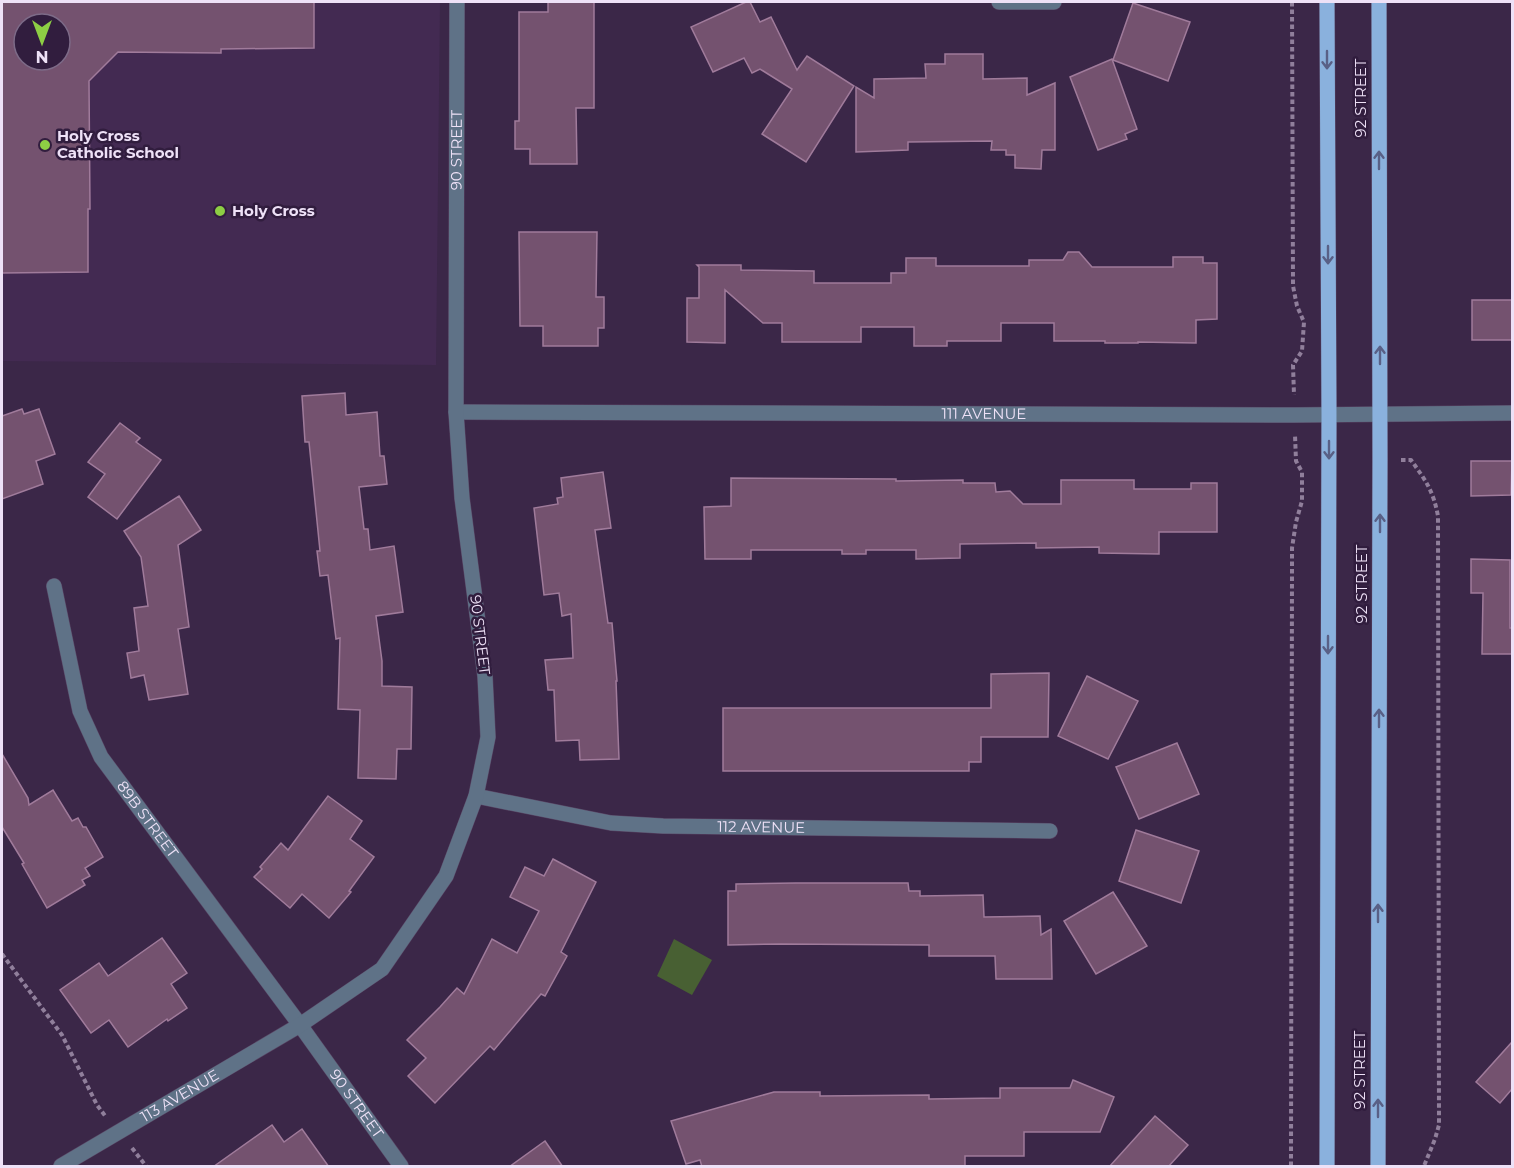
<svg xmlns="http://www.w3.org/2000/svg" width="1514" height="1168" viewBox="0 0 1514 1168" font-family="Montserrat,sans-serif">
<rect width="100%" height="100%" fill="#3b2748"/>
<path fill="#432a52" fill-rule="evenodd" d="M2,2H440L436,365L2,361ZM24,24H60V60H24Z"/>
<polygon fill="#486033" points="674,939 712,960 692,995 657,976"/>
<g fill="#74526f" stroke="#a07b9b" stroke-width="1.5" fill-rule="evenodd">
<path d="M2,2H314V48L221,49V53L118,52L89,81L90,209H88V272L2,273ZM24,24H60V60H24Z"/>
<polygon points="548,2 594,2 594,108 576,108 577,164 530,164 530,149 515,149 515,121 519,121 519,12 548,12"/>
<polygon points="746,2 750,2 760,22 771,17 797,70 807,56 854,86 806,162 762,134 792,89 760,69 752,73 744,58 713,72 691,27"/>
<polygon points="1133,3 1190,22 1168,81 1113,60"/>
<polygon points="945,54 983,54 983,79 1027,78 1027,95 1055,83 1055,150 1042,150 1041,169 1015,168 1015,155 1006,155 1006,150 991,150 992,141 908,142 908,150 856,152 856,87 874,98 874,79 926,78 925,64 945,64"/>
<polygon points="1112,59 1137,129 1125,134 1127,139 1098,150 1070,77"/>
<polygon points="519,232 597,232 596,297 604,297 604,328 598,328 598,346 543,346 543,326 520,326"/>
<polygon points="1068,252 1079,252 1092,267 1173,267 1173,257 1203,257 1203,263 1217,263 1217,319 1196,320 1196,343 1138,342 1138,343 1105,343 1105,341 1054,341 1054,323 1001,323 1001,341 947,341 947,346 914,346 914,327 861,327 861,342 782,342 782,323 763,323 725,290 725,343 687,342 687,298 699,298 699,267 697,265 741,265 741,270 814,271 814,283 891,283 891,273 906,273 906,258 936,258 936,266 1029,266 1029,260 1063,260"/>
<rect x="1472" y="300" width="40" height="40"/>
<polygon points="345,393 346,415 377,412 380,456 384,456 387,484 359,487 364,529 368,529 370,550 394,546 403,612 376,616 382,661 382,686 412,687 411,749 397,749 396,779 358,778 360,710 338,709 340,638 336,639 328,575 320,576 317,551 320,551 309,442 305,442 302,396"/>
<polygon points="22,409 24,414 39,409 55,454 36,461 43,484 2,499 2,416"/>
<polygon points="120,423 140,438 136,442 161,460 117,519 88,497 105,474 88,462"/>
<polygon points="1471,461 1512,461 1511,495 1471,496"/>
<polygon points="603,472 611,528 595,530 608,623 612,623 617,681 616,681 619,759 580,760 579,740 556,741 554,690 548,690 545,660 573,658 571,614 562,616 559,593 544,595 534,508 558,504 557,498 563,497 561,478"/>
<polygon points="731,478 896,479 896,481 963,480 963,483 995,483 996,492 1010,491 1023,504 1061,504 1061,480 1134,480 1134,489 1191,489 1191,483 1217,483 1217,532 1159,532 1159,554 1099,553 1099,547 1036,548 1036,543 960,544 960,558 916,559 916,550 866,550 866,554 842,554 842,550 751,550 751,559 705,559 704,507 731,506"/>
<polygon points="179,496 201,530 178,545 189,627 178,629 188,694 149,700 144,675 131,678 127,653 139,651 134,608 148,606 141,557 124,531"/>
<polygon points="1471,559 1510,560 1510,628 1512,628 1512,654 1482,654 1483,593 1471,593"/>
<polygon points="1049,673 1048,737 981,737 981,762 969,762 969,771 723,771 723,708 991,708 991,674"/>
<polygon points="1087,676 1138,701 1108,759 1058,736"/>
<polygon points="1177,743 1199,794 1139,819 1116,767"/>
<polygon points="2,754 28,798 29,805 53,790 72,821 78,818 83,827 86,827 103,857 85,868 90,876 82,880 85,885 47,908 22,864 24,863 2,827"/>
<polygon points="328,796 362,821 350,839 374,857 349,891 351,892 329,918 302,894 290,908 254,877 262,869 260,867 281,843 288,850"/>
<polygon points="1136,830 1199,851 1181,903 1119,881"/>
<polygon points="553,859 596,882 561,952 567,956 545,996 541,994 494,1050 490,1046 435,1103 408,1076 426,1058 407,1040 440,1007 457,988 464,994 492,939 517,953 539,911 510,897 525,867 544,876"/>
<polygon points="796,883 908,883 909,891 920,891 920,896 983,895 984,917 1040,916 1041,935 1051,929 1052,979 996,979 995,956 929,956 929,945 781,944 728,945 728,891 736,891 736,884"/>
<polygon points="1113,892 1147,946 1096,974 1064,921"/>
<polygon points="162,938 187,973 171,984 187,1008 168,1021 167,1019 128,1047 109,1020 91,1033 60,990 99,963 108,976"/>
<polygon points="1512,1042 1512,1089 1500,1103 1476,1082"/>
<polygon points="1073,1080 1114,1097 1100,1132 1024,1132 1024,1156 965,1156 965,1167 702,1167 700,1160 686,1164 671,1121 774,1092 820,1092 820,1096 929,1095 929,1099 1000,1098 1000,1088 1070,1088"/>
<polygon points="1155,1116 1188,1145 1168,1167 1109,1167"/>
<polygon points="272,1125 284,1142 302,1129 329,1167 213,1167"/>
<polygon points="545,1141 563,1167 509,1167"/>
</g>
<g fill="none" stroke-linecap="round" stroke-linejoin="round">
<defs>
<g id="minor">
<polyline points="999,2 1054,2"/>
<path id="s1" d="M456,412L1295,415L1512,413"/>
<path id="s2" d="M54,586L80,711L101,757L300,1025L401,1166"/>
<path id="s3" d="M476,796L611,823L663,826L1050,831"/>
<path id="s4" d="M61,1166L300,1025L382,969L446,876L476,796L488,737L485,676L462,498L456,412L457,2"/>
</g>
<g id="major">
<polyline points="1327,2 1329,414 1327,1166"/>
<polyline points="1378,1166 1380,460 1379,2"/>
</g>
</defs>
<use href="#minor" stroke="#584564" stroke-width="16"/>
<use href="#major" stroke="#584564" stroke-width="16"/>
<g stroke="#907f9b" stroke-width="4" stroke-dasharray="4.5 3" stroke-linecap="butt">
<polyline points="1292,2 1293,286 1297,306 1304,322 1302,351 1293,365 1294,395"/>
<path d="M1401,460H1411C1426,481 1433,490 1438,516L1439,1125L1435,1139L1424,1166"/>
<polyline points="2,954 62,1035 97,1105 106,1117"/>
<polyline points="132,1148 146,1166"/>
<polyline points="1291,1166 1292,569 1292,548 1296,522 1302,501 1302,472 1296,461 1295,435"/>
</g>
<use href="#minor" stroke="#5f7287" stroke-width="15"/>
<use href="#major" stroke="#8ab1dd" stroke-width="15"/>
</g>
<defs><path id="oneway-shaft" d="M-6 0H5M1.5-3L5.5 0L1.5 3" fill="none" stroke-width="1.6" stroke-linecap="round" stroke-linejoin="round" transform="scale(1.5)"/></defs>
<g stroke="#596086">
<use href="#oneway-shaft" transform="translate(1327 60) rotate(90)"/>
<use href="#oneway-shaft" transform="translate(1379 160) rotate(-90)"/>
<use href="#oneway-shaft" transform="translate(1328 255) rotate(90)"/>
<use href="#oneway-shaft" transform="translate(1380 355) rotate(-90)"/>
<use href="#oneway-shaft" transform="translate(1329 450) rotate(90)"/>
<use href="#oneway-shaft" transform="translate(1380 523) rotate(-90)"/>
<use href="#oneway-shaft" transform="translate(1328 645) rotate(90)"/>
<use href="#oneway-shaft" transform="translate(1379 718) rotate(-90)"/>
<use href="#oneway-shaft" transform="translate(1378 913) rotate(-90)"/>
<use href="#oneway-shaft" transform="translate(1378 1108) rotate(-90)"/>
</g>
<g fill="#8dce44" stroke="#311d3e" stroke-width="2">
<circle cx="45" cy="145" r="6"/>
<circle cx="220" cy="211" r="6"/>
</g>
<g text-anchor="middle" stroke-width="5" stroke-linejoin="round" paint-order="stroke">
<g font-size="15" fill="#eee1f7" stroke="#311d3e">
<text transform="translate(1361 98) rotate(-90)" y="5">92 STREET</text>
<text dy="5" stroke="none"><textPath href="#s4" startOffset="1224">90 STREET</textPath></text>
<text dy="5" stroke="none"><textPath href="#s1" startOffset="528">111 AVENUE</textPath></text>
<text transform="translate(1362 584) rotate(-90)" y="5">92 STREET</text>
<text transform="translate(480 635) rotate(83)" y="5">90 STREET</text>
<text dy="5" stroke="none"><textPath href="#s2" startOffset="256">89B STREET</textPath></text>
<text dy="5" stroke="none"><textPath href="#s3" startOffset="288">112 AVENUE</textPath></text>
<text transform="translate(1360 1070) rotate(-90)" y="5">92 STREET</text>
<text dy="5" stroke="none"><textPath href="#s4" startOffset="138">113 AVENUE</textPath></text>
<text dy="5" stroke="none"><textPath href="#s2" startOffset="609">90 STREET</textPath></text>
</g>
<g font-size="15" font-weight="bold" fill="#eee1f7" stroke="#311d3e" text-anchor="start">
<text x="57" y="141">Holy Cross<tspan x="57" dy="17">Catholic School</tspan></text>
<text x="232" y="216">Holy Cross</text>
</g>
</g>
<rect width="1514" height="1168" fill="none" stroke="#eee1f7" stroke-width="6"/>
<g transform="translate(42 42) rotate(180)"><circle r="28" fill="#311d3e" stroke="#7d6b88" stroke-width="1.5"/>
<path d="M0-4.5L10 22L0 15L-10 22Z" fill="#8dce44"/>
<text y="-9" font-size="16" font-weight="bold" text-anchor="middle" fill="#eee1f7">N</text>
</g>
</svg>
